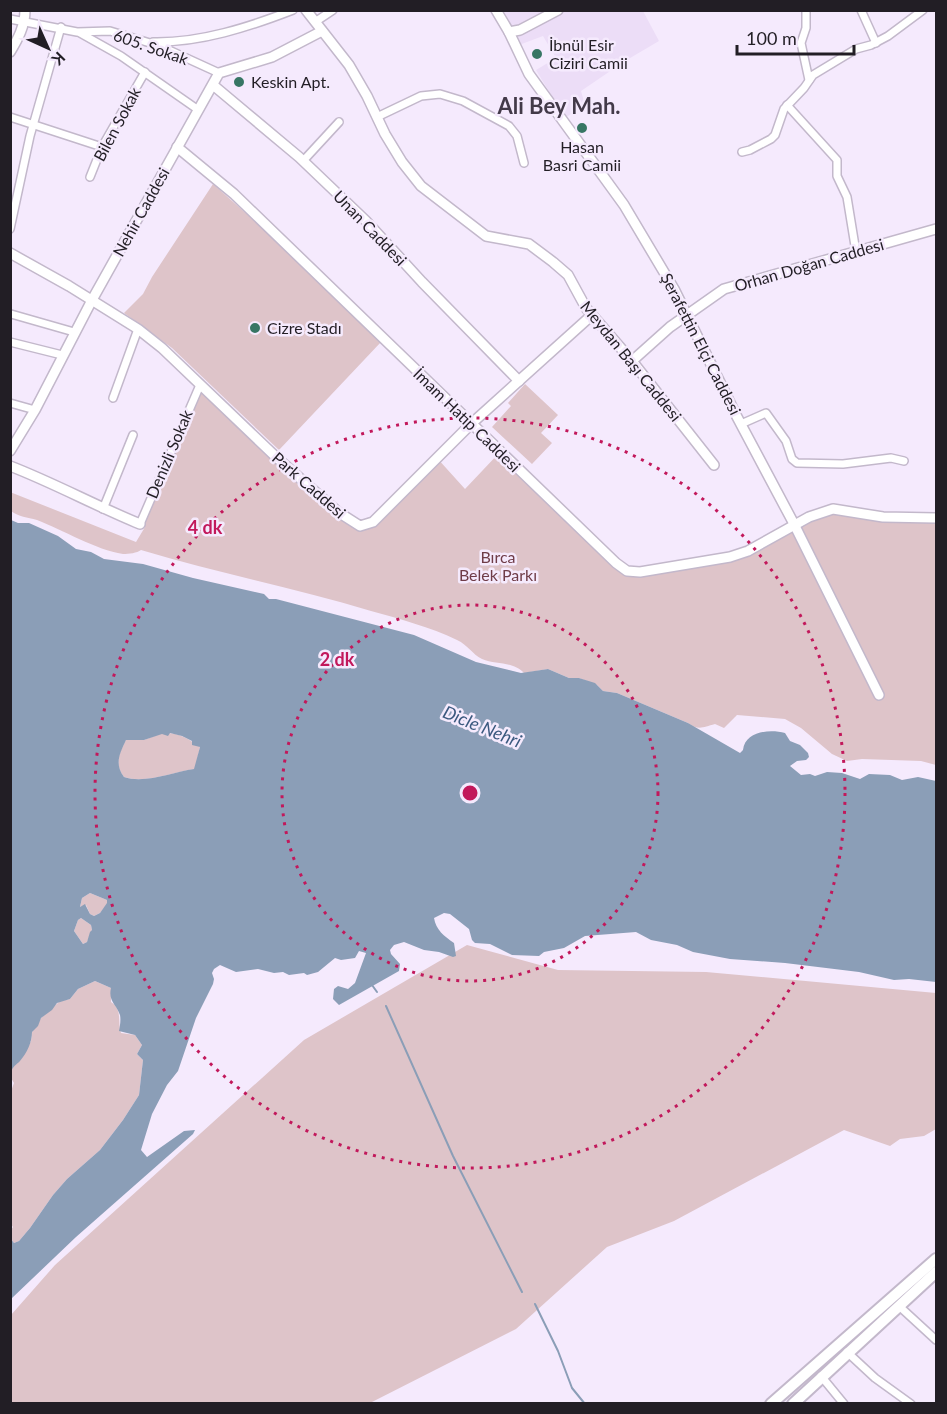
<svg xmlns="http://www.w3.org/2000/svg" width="947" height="1414" viewBox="0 0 947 1414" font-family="Lato,sans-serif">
<rect width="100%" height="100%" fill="#f5eafd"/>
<polygon fill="#ecddf7" points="504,11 643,11 659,41 625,61 581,91 585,105 565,118 536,70 556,58 543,36 519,45"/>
<g fill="#dec4c9">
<polygon points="213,184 266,231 381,342 279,450 172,348 124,313 143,294 152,277"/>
<polygon points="525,384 558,415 541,433 552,443 532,464 492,427 511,406 508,403"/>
<path d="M200,385L338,512L363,526L437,458L465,489L500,452L627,571L730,557L828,510L936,518V765L921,761L862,759L847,761L832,754L801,728L785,719L737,715L724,728L715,724C703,727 699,731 688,723L617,693L603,691L597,685L579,678H569L548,669L524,673C513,661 496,665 482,659C472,654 468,645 457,640C430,627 400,619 371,611C295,588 217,573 141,550C137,553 129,554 123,554C96,550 63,530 37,520C27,517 19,517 11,511L10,492L136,542L145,527L140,523Z"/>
<path d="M162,733C178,732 188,738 200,747L195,769C173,772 146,784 124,777C114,764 119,753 126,740H144Z"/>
<polygon points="90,893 107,900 108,903 100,913 94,916 90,914 86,905 80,907 82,898"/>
<polygon points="81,918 91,925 92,930 87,942 83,944 74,931 78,920"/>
<polygon points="467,945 558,970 706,972 936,993 936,1129 924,1136 900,1139 890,1146 844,1130 674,1221 607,1247 516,1329 370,1403 11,1404 11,1315 55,1265 304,1040"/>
<path d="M95,981L111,988V1002C123,1010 117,1021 121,1033L135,1035L142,1045L137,1054L143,1060L139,1095L123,1120L100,1150L67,1179L53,1195L30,1228L19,1241L14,1243L11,1239V1230L13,1227L10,1223V1094L14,1083L11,1078V1068L21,1059L31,1041L32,1032L41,1018L60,1001L70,999L78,989Z"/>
</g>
<path fill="#8b9eb7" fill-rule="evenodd" d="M11,520L18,523H29L58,536L76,549L91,552L104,559L143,564L193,578L264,594L269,599H276L414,635L476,662L521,673L548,669L569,678H579L595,683L603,691L617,693L688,723L740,753L743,750C745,731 770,729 785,733L790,741L800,745L808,753L809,757L806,760L797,761L790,766L801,775L810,774L815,776L827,772L842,773L860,779L869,774L890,775L902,780L918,777L936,781V982L909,979L894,980L859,972L785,963L730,959L693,952L677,945L651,940L636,932L585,936L564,948L544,952L539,956L512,955L490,944L475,943L472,940L469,929L450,914L444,913L434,918C436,930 444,936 454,943L456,956L453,957L439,952L424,950L404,942L394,945L390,950L391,954L400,964L399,971L339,1005L333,999L334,989L338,986L348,989L355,983L366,953L359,951L355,958L341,960L335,958L318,972L307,975L304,973L289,975L283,972L274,973L258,969L236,972L220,965L214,969L212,973L214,979L213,984L196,1018L178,1071L167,1085L152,1114L141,1150L147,1157L184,1131L195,1130L193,1134L76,1237L11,1299V1239L14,1243L19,1241L30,1228L53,1195L67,1179L100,1150L123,1120L139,1095L143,1060L137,1054L142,1045L135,1035L119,1031C120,1026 121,1020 120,1015C116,1004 108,1001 111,988L95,981L78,989L70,999L57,1003L52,1010L41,1018L38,1026L32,1032C32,1042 27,1053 20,1061C16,1065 13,1066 11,1072ZM170,733L182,736L192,741V745L200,747L194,769C173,772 145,784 124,777C114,764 120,753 126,740H144L162,734L168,736ZM90,893L107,900V903L100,913L94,916L90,914L85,904L80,907L82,898ZM81,918L91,925L92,930L90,932L87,942L83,944L74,931L78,920Z"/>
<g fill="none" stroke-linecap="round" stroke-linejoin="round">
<g stroke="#8b9eb7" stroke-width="2">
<polyline points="372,985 377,992"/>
<polyline points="386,1006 453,1156 522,1292"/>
<polyline points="535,1304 558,1351 572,1388 585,1404"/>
</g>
<defs>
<g id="street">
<polyline points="806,10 806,28 801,43 809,80"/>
<polyline points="861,10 876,43"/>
<polyline points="10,19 77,32 110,31 160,46 219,73"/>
<polyline points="315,22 333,10"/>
<polyline points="80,33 121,56 197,109"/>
<path d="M153,42C200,43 249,27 293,10"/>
<polyline points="787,105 837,160 837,176 847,197 856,252"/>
<polyline points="10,117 102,147"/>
<polyline points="377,117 421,96 440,94 463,101 509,126 517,136 524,163"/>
<polyline points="742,152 750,150 771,139 775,135 784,109 804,88 813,75 856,49 871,45 888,36 923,10"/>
<polyline points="303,161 339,122"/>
<polyline points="90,177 102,147 145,72"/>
<polyline points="10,229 30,136 61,27"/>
<polyline points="11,314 74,332"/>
<polyline points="10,342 62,355"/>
<polyline points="113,398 138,329"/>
<polyline points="10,403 35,410"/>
<polyline points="741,424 766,413 786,441 792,459 797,463 843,464 891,458 904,461"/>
<polyline points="103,509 133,435"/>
<polyline points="140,524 200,385"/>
<polyline points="899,1306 936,1340"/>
<polyline points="847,1352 875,1378 911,1404"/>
<polyline points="821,1376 844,1404"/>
</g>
<g id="secondary">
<polyline points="306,10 349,65 367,96 385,134 402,162 421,186 486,236 529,244 553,262 568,275 586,308 632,361 714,465"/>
<polyline points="496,10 509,32 529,74 624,205 674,289 736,415 794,524 879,695"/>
<polyline points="509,32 520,30 558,10"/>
<path d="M10,52C18,39 25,26 25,10"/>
<polyline points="213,85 299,157 366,221 422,282 519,381"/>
<polyline points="177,147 234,194 616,563 627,571 640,572 730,557 748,551 809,517 833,509 883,517 936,518"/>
<polyline points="10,253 69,286 138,329 162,348 276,457 338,512 360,526 373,522 471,424 592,315"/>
<polyline points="632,361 670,327 724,289 936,229"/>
<polyline points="10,451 35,410 92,300 219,73 272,57 322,31"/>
<path d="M10,466C54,483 96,506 140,524"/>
</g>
<g id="primary">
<polyline points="771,1404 936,1259"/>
<polyline points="793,1404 936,1272"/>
</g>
</defs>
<use href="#street" stroke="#c3b8cb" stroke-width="10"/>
<use href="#secondary" stroke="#c3b8cb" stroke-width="12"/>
<use href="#primary" stroke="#c3b8cb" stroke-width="14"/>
<use href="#street" stroke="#fff" stroke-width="7"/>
<use href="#secondary" stroke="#fff" stroke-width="9"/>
<use href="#primary" stroke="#fff" stroke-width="10"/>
</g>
<g fill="none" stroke="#c2185b" stroke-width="3" stroke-dasharray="3 6">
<circle cx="470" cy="793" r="188"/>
<circle cx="470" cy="793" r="375"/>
</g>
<g fill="#377664" stroke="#f5eafd" stroke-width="2">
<circle cx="537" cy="54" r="6"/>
<circle cx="239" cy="82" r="6"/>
<circle cx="582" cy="128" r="6"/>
<circle cx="255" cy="328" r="6"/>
</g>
<g text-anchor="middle" stroke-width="5" stroke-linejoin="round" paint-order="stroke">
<g font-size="16" fill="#221e25" stroke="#f5eafd" text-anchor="start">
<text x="549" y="51">İbnül Esir<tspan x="549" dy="18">Ciziri Camii</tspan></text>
<text x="251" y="88">Keskin Apt.</text>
<text x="582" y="153" text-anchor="middle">Hasan<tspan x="582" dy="18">Basri Camii</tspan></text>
<text x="267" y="334">Cizre Stadı</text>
</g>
<g font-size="16" fill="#221e25" stroke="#f5eafd">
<text transform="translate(151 47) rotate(19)" y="6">605. Sokak</text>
<text transform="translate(117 124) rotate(-62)" y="6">Bilen Sokak</text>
<text transform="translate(141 212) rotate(-61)" y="6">Nehir Caddesi</text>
<text transform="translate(370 228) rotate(46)" y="6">Unan Caddesi</text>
<text transform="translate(809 265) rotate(-16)" y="6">Orhan Doğan Caddesi</text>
<text transform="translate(701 344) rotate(63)" y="6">Şerafettin Elçi Caddesi</text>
<text transform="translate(631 361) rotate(51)" y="6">Meydan Başı Caddesi</text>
<text transform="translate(467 420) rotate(44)" y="6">İmam Hatip Caddesi</text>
<text transform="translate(169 454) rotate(-67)" y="6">Denizli Sokak</text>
<text transform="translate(309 485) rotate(41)" y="6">Park Caddesi</text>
</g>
<g font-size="16" fill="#6f3c48" stroke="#f5eafd">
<text x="498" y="563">Bırca<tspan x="498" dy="18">Belek Parkı</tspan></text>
</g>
<g font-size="18" font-style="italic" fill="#3b597f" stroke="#f5eafd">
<text transform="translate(482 727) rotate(22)" y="6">Dicle Nehri</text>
</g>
<g font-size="22" font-weight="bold" fill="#433a49" stroke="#f5eafd">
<text x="559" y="114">Ali Bey Mah.</text>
</g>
</g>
<circle cx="470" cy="793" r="9" fill="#c2185b" stroke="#f5eafd" stroke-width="3"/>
<g font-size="18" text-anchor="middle" font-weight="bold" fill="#c2185b" stroke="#f5eafd" stroke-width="5" stroke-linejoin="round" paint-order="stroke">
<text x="205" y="534">4 dk</text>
<text x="337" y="666">2 dk</text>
</g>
<rect width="947" height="1414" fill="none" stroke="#221e25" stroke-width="24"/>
<g transform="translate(48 48) rotate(135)" stroke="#f5eafd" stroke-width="4.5" paint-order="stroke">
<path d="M0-4.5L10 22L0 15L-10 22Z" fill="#221e25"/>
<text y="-9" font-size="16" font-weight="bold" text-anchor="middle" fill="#221e25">K</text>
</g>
<path d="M737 45v9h117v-9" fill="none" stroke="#221e25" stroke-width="3"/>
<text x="746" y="45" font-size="18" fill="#221e25" stroke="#f5eafd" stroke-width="4.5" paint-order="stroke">100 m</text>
</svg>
